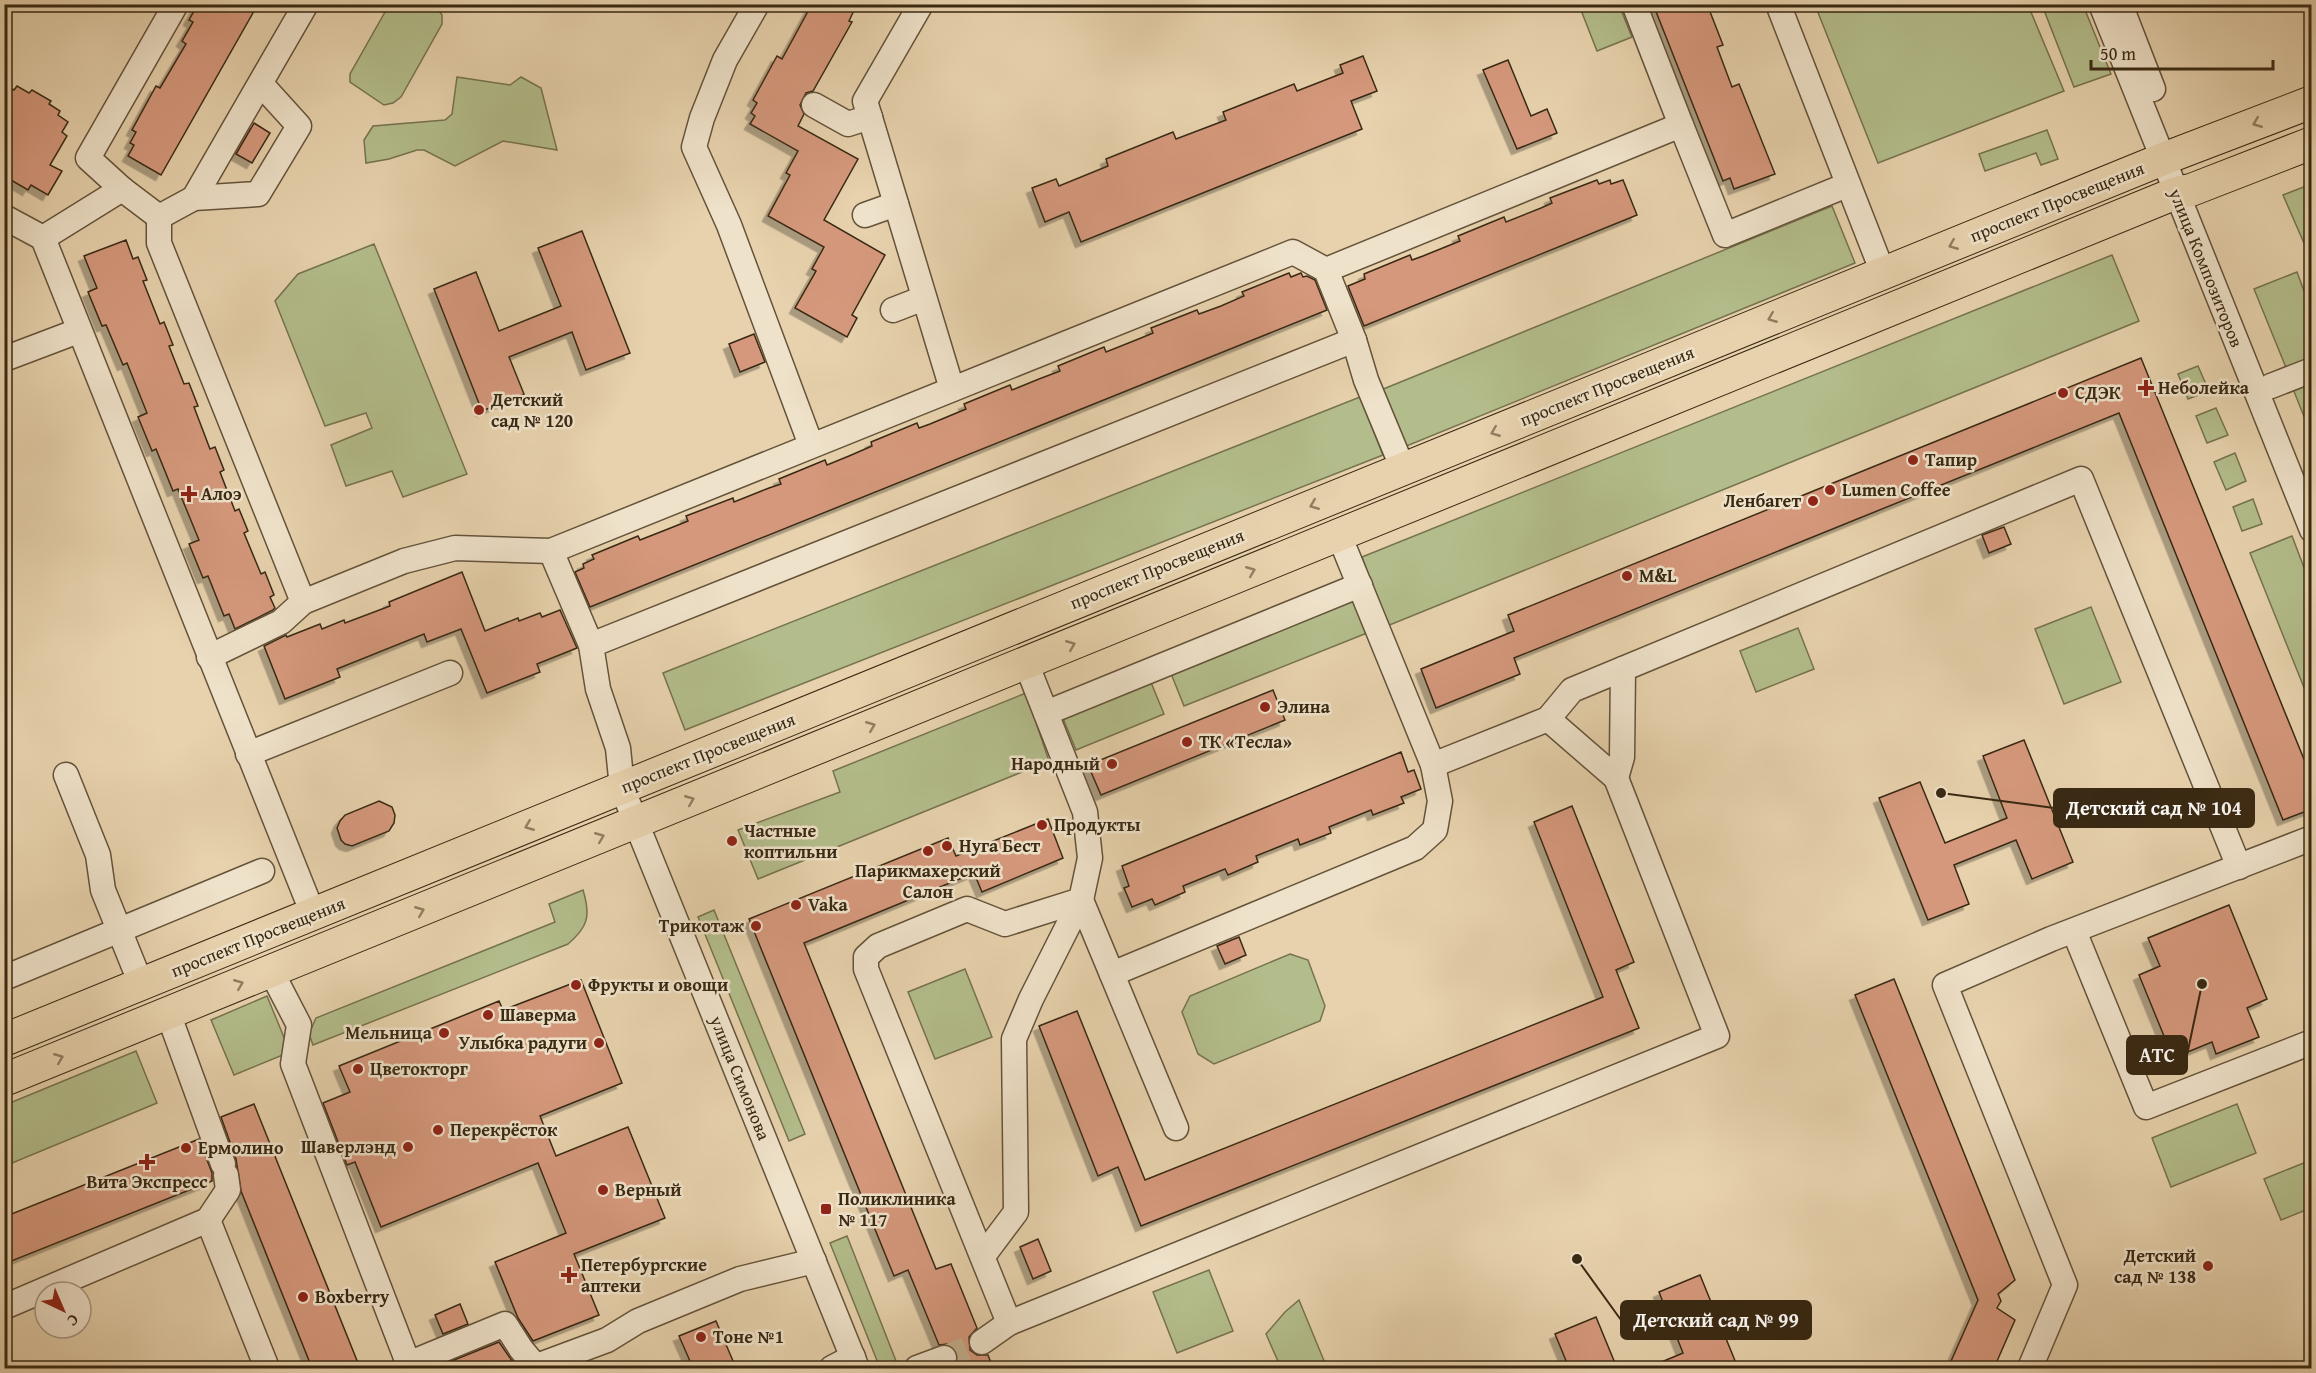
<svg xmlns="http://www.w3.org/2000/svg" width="2316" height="1373" viewBox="0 0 2316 1373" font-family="'Gentium Book Plus',serif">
<defs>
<filter id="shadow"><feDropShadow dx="-5.5" dy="5.5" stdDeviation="0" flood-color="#0004"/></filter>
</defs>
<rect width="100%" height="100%" fill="#e7d2ad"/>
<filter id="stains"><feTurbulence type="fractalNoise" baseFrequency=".00333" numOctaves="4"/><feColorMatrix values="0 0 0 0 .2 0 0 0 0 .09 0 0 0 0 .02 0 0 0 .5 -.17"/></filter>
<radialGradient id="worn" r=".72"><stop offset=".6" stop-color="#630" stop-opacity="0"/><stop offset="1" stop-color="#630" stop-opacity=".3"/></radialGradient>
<g fill="#b3bd8b" stroke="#76734f" stroke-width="1.5">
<polygon points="434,4 442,15 442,24 401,97 393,103 384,105 350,82 350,74 389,5"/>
<polygon points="1579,5 1619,5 1632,37 1597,51"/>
<polygon points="1815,5 2028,5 2064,91 1878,163"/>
<polygon points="2042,5 2083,5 2111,74 2074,87"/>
<polygon points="457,77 510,85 521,77 541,88 557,150 503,141 455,166 424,150 417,150 389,159 366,163 364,140 373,126 445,120 452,114"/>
<polygon points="2047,130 2058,159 2041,165 2036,153 1985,171 1979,154"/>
<polygon points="2311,184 2311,248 2307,250 2283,195"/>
<polygon points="1832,206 1855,263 1404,447 1381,390"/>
<polygon points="374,244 467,474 403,497 392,471 346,486 331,445 372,428 366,413 325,426 275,301 298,274"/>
<polygon points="2112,255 2139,321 1387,626 1362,557"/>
<polygon points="2297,272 2311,310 2311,360 2287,370 2254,289"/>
<polygon points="2198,366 2209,391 2188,399 2178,374"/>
<polygon points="2311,381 2311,434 2293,389"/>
<polygon points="1360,397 1383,455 685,730 663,673"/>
<polygon points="2216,408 2228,435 2207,443 2196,416"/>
<polygon points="2235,453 2246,481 2226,490 2214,462"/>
<polygon points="2253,499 2262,524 2242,531 2233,507"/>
<polygon points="2292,536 2311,586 2311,705 2250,553"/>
<polygon points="1353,598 1367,633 1184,706 1170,671"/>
<polygon points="2091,607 2121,682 2064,704 2035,629"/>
<polygon points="1798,628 1814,669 1756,692 1740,651"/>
<polygon points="1150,680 1164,714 1076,750 1062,716"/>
<polygon points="1026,693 1049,761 758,879 738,830 840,792 833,771"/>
<path d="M583,890C591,916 588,927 568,944L313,1045L309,1034L316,1018L555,922L549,904Z"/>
<polygon points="714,910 805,1134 789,1141 698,917"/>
<polygon points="1290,954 1308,960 1325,1006 1320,1021 1214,1064 1198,1054 1182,1012 1190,996"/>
<polygon points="965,969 992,1037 935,1059 908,992"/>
<polygon points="267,996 290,1052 234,1075 211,1020"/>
<polygon points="136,1051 157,1103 5,1166 5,1105"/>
<polygon points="2237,1104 2256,1153 2171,1187 2152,1138"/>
<polygon points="2311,1160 2311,1208 2281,1220 2264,1179"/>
<polygon points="847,1236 898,1366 891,1368 880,1368 830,1243"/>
<polygon points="1209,1270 1233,1331 1177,1353 1153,1292"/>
<polygon points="1299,1300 1327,1368 1281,1368 1266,1334 1285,1312"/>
</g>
<g fill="#d5987c" stroke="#392913" stroke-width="1.5" filter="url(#shadow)">
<polygon points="198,4 258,4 161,175 128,156 134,145 130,143 136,132 132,130 156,86 160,88 186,44 182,41 193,22 189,20"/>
<polygon points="812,4 857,4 849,21 852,22 813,91 806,93 800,105 804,114 798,126 858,159 824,220 885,255 852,315 857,318 847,337 795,308 816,271 812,269 824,247 768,216 790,175 786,173 798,151 750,124 755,116 751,113 757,103 753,100 777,56 782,59"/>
<polygon points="1653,4 1707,4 1723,45 1717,47 1732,87 1739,84 1775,174 1734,189 1730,178 1723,181"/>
<polygon points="1363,56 1377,91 1351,101 1362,129 1081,242 1069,212 1045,222 1032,188 1056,179 1059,186 1108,166 1106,159 1173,132 1176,139 1226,120 1223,112 1294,84 1297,91 1343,73 1340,65"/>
<polygon points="1508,60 1531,116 1547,109 1557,133 1517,149 1483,70"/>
<polygon points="4,85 14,90 17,86 29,93 32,90 51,101 49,104 60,111 58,115 68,122 62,132 67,136 50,165 62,171 48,195 31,185 28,190 4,176"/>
<polygon points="254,123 270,133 252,163 236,154"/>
<polygon points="1597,180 1599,184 1610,180 1611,184 1623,180 1637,215 1364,326 1348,286 1365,279 1364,274 1410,255 1412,260 1423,256 1460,241 1458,236 1504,217 1506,222 1541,208 1552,203 1550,198"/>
<polygon points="582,231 630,353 586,370 572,332 509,357 524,394 482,411 434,289 476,272 499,331 561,306 538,248"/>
<polygon points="126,240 133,259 138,257 147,280 143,281 160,324 164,322 173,345 169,346 184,384 189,383 198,406 194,407 210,449 215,447 224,470 220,472 235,511 239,509 248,531 244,533 261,574 265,572 274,595 270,597 275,608 273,610 235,629 229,614 224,616 208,576 203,578 189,544 199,540 178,489 173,491 156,449 152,451 138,417 147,413 127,363 123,365 106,325 102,326 88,292 97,288 84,256"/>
<polygon points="1289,273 1291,277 1301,273 1303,277 1307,276 1315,280 1327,310 590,607 575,572 584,568 583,564 594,559 592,555 638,536 640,540 668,529 688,521 686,516 733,498 734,502 769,488 781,484 779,479 825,460 827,465 849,456 872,446 871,442 917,423 919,428 930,424 966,409 964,404 1010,385 1012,390 1039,379 1060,371 1058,366 1104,347 1106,352 1141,338 1153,333 1151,328 1197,310 1199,314 1221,306 1244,296 1242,292"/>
<polygon points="754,334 765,362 740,372 729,344"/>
<polygon points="2141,358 2312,779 2312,809 2283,820 2119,413 1514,658 1520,674 1436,708 1421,669 1514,631 1508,615"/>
<polygon points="2004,527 2011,544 1989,553 1982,535"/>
<polygon points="462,572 485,631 518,618 519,621 540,613 542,617 560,610 577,648 537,664 540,672 487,693 461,629 427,642 424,634 337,669 340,677 285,699 264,646 286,635 287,637 320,624 322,629 344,620 345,623 390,606 389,602"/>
<polygon points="1273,690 1285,720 1101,795 1088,765"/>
<polygon points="2024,740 2073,862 2032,879 2016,840 1954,865 1969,904 1928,920 1879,798 1920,782 1945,843 2007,818 1983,756"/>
<polygon points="1401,752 1408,772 1414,770 1421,789 1401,797 1404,803 1373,815 1371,810 1329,827 1331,833 1300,845 1298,839 1256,856 1258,862 1228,875 1225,869 1183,886 1185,892 1155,905 1152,899 1132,907 1124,888 1129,886 1122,866"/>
<polygon points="379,801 392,807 395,815 394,823 389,831 352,846 345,844 341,840 337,828 340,821 345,815"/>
<polygon points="1572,806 1634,962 1616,970 1639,1028 1141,1226 1118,1167 1098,1176 1039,1026 1077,1011 1145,1180 1603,997 1534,822"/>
<polygon points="1048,819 1063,858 982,892 974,873 804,943 936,1269 951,1264 977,1328 969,1337 970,1350 977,1355 988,1355 993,1368 953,1368 958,1361 957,1353 947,1344 939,1345 908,1270 894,1276 749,919 948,838 956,856"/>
<polygon points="2229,905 2267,999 2247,1008 2259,1037 2216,1054 2212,1042 2173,1058 2139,975 2160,966 2148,938"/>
<polygon points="1239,937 1246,955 1225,964 1217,946"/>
<polygon points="1894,979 2015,1280 1998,1294 2001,1301 1997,1308 2015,1320 1994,1368 1948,1368 1978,1300 1855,995"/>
<polygon points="581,980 622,1083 540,1116 556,1156 628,1127 665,1218 574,1254 599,1315 533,1341 518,1318 495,1262 566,1233 538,1163 381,1227 355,1162 347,1165 323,1103 350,1092 339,1066 499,1001 503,1010"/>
<polygon points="254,1104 360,1368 312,1368 281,1291 241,1191 236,1159 221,1117"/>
<polygon points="199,1139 212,1173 212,1181 4,1264 4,1217"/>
<polygon points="1038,1239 1051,1271 1033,1279 1020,1247"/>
<polygon points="1700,1275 1738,1368 1647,1368 1683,1353 1659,1292"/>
<polygon points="460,1304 468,1324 443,1334 435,1315"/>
<polygon points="1596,1317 1617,1368 1569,1368 1555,1334"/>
<polygon points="716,1321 736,1368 693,1368 679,1336"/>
<polygon points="499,1342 517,1368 434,1368"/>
</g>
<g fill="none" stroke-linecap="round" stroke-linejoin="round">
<polyline stroke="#c4b08e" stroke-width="24" stroke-dasharray="24 12" stroke-linecap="butt" points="944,1358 982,1342"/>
<defs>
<g id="minor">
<polyline points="757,4 725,60 702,118 694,147 729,225 811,445"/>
<polyline points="921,4 865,101 952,389"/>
<polyline points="1634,4 1681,125"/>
<polyline points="1778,4 1883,273"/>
<polyline points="2101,4 2312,530"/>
<polyline points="2120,4 2153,89"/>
<polyline points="814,105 848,124 870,117"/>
<polyline points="194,198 258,194 299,126 261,84"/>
<polyline points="865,215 896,204"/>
<polyline points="4,217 43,238 313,914"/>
<polyline points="159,217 159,243 303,602"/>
<polyline points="159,217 122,189 88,158 176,4"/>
<polyline points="159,217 194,198 306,4"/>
<polyline points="43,238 122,189"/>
<polyline points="1326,270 1681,125 1725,235 1847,185"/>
<polyline points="893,310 924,298"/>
<polyline points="4,359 78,331"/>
<polyline points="2271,386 2312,370"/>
<polyline points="1339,535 1433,765 1548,719 1572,690 2081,479 2239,867"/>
<polyline points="551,551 591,645 598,689 618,748 622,788 857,1368"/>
<polyline points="591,645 1354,340"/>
<polyline points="209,657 281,622 303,602 404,561 455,548 551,551 1293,252 1326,270 1354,340 1366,380 1403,469"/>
<polyline points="1026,663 1085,812 1090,858 1081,900 1005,924 967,909 878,946 866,957 866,969 1009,1323 1717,1036 1616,778 1548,719"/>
<polyline points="1046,713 1360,585"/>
<polyline points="248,754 450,673"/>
<polyline points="66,775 98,855 103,890 141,984"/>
<polyline points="1616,778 1622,757 1623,669"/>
<polyline points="1081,900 1176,1128"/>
<polyline points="2074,931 2146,1107 2312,1042"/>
<polyline points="271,971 299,1025 293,1064 410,1368"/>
<polyline points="1112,974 1415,848 1435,830 1440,801 1433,765"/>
<polyline points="4,978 262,871"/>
<polyline points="168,1013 223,1164"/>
<polyline points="208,1220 267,1368"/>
<polyline points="983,1256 1016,1212 1014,1039 1031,999 1081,900"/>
<polyline points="4,1307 208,1220 228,1190 226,1175"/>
<polyline points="982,1342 1009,1323"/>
<polyline points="408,1364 505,1324 521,1349 537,1368"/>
<polyline points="537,1366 607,1340 638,1321 740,1279 814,1261"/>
<polyline points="832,1368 853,1357"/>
<polyline points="917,1368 944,1358"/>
<polyline points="2030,1368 2065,1285 1945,985 2051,939 2312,838"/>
</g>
<g id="major">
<polyline points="4,1040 2163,159 2312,102"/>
<polyline points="4,1080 2176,193 2191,190 2312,143"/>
</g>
</defs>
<use href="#minor" stroke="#64533a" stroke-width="27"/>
<use href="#major" stroke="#392913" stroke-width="34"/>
<use href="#minor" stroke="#efe2ca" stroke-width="24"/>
<use href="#major" stroke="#e7d2ad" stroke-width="32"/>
</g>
<defs><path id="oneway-chevron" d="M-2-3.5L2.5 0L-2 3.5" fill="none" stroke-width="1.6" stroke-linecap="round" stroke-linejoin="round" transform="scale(1.5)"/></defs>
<g stroke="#907e60">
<use href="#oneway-chevron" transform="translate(2257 123) rotate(158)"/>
<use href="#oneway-chevron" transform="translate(1953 245) rotate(158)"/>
<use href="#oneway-chevron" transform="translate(1772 318) rotate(158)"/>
<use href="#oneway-chevron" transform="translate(1495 432) rotate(158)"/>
<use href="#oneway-chevron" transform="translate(1314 505) rotate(158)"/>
<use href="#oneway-chevron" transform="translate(1251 571) rotate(-22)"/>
<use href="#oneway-chevron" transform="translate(1071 645) rotate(-22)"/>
<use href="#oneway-chevron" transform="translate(871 726) rotate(-22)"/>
<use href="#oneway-chevron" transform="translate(690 800) rotate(-22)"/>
<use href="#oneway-chevron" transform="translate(529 826) rotate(158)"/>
<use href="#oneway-chevron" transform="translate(600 837) rotate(-22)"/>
<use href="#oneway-chevron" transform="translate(420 911) rotate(-22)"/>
<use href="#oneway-chevron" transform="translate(239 984) rotate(-22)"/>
<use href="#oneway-chevron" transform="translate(59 1058) rotate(-22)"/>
</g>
<g fill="#8f2418" stroke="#efe2ca" stroke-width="2">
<path d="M2143 379h6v6h6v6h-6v6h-6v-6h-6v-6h6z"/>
<circle cx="2063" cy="393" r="6"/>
<circle cx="479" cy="410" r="6"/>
<circle cx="1913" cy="460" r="6"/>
<circle cx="1830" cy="490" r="6"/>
<path d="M186 485h6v6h6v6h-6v6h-6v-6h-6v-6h6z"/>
<circle cx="1813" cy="501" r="6"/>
<circle cx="1627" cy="576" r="6"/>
<circle cx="1265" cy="707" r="6"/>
<circle cx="1187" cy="742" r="6"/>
<circle cx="1112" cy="764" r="6"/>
<circle cx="1042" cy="825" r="6"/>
<circle cx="732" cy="841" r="6"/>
<circle cx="947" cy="846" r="6"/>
<circle cx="928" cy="851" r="6"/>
<circle cx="796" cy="905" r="6"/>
<circle cx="756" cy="926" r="6"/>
<circle cx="576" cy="985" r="6"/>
<circle cx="488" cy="1015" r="6"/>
<circle cx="444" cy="1033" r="6"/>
<circle cx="599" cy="1043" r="6"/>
<circle cx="358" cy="1069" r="6"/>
<circle cx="438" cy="1130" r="6"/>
<circle cx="408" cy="1147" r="6"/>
<circle cx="186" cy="1148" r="6"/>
<path d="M144 1153h6v6h6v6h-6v6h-6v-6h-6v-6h6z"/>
<circle cx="603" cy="1190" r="6"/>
<rect x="820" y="1203" width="12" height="12" rx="3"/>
<circle cx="2208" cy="1266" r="6"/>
<path d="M566 1266h6v6h6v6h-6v6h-6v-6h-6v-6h6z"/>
<circle cx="303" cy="1297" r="6"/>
<circle cx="701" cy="1337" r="6"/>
</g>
<g text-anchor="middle" stroke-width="5" stroke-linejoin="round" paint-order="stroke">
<g font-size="18" fill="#392913" stroke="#efe2ca">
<text transform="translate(2057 202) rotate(-22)" y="6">проспект Просвещения</text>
<text transform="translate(2206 268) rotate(68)" y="6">улица Композиторов</text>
<text transform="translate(1607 386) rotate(-22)" y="6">проспект Просвещения</text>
<text transform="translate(1157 569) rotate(-22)" y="6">проспект Просвещения</text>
<text transform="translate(708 753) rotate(-22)" y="6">проспект Просвещения</text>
<text transform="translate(258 937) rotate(-22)" y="6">проспект Просвещения</text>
<text transform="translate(740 1078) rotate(68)" y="6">улица Симонова</text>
</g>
<g font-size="18" font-weight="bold" fill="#392913" stroke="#efe2ca" text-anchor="start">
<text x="2158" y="394">Неболейка</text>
<text x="2075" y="399">СДЭК</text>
<text x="491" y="406">Детский<tspan x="491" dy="21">сад № 120</tspan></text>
<text x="1925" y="466">Тапир</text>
<text x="1842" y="496">Lumen Coffee</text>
<text x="201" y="500">Алоэ</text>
<text x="1801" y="507" text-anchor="end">Ленбагет</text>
<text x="1639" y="582">M&amp;L</text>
<text x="1277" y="713">Элина</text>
<text x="1199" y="748">ТК «Тесла»</text>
<text x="1100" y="770" text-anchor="end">Народный</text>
<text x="1054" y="831">Продукты</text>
<text x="744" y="837">Частные<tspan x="744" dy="21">коптильни</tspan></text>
<text x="959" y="852">Нуга Бест</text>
<text x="928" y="877" text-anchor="middle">Парикмахерский<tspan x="928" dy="21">Салон</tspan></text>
<text x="808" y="911">Vaka</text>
<text x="744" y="932" text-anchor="end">Трикотаж</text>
<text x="588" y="991">Фрукты и овощи</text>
<text x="500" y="1021">Шаверма</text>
<text x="432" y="1039" text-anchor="end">Мельница</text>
<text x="587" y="1049" text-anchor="end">Улыбка радуги</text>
<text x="370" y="1075">Цветокторг</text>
<text x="450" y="1136">Перекрёсток</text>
<text x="396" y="1153" text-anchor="end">Шаверлэнд</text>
<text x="198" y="1154">Ермолино</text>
<text x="147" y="1188" text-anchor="middle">Вита Экспресс</text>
<text x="615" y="1196">Верный</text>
<text x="838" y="1205">Поликлиника<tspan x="838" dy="21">№ 117</tspan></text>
<text x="2196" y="1262" text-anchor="end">Детский<tspan x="2196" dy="21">сад № 138</tspan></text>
<text x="581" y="1271">Петербургские<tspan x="581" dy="21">аптеки</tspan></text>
<text x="315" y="1303">Boxberry</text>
<text x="713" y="1343">Тоне №1</text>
</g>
</g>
<path fill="none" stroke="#392913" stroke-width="2" d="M1941 793L2054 808M2202 984L2187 1055M1577 1259L1621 1320"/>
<g fill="#392913" stroke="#efe2ca" stroke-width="2">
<circle cx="1941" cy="793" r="6"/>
<circle cx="2202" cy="984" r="6"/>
<circle cx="1577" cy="1259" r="6"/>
</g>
<g fill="#392913" stroke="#392913" stroke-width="2">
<rect x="2054" y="789" width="200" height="38" rx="6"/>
<rect x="2127" y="1036" width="60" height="38" rx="6"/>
<rect x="1621" y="1301" width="190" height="38" rx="6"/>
</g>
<g font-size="20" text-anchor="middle" font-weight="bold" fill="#fff">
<text x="2154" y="815">Детский сад № 104</text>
<text x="2157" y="1062">АТС</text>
<text x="1716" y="1327">Детский сад № 99</text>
</g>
<rect width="2316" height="1373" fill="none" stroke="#e7d2ad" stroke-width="24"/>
<rect x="6" y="6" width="2304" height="1361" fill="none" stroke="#392913" stroke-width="3"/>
<rect x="12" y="12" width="2292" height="1349" fill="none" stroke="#392913" stroke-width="1.5"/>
<g transform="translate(63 1310) rotate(136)"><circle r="28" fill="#efe2ca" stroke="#a69881" stroke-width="1.5"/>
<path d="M0-4.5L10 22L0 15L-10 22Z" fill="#8f2418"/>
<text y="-9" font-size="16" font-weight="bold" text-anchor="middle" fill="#392913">С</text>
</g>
<path d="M2091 60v9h182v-9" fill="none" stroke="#392913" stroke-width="3"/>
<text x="2100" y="60" font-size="18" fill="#392913" stroke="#efe2ca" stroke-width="4.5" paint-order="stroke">50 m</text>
<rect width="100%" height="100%" filter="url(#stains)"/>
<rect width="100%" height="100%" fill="url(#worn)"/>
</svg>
